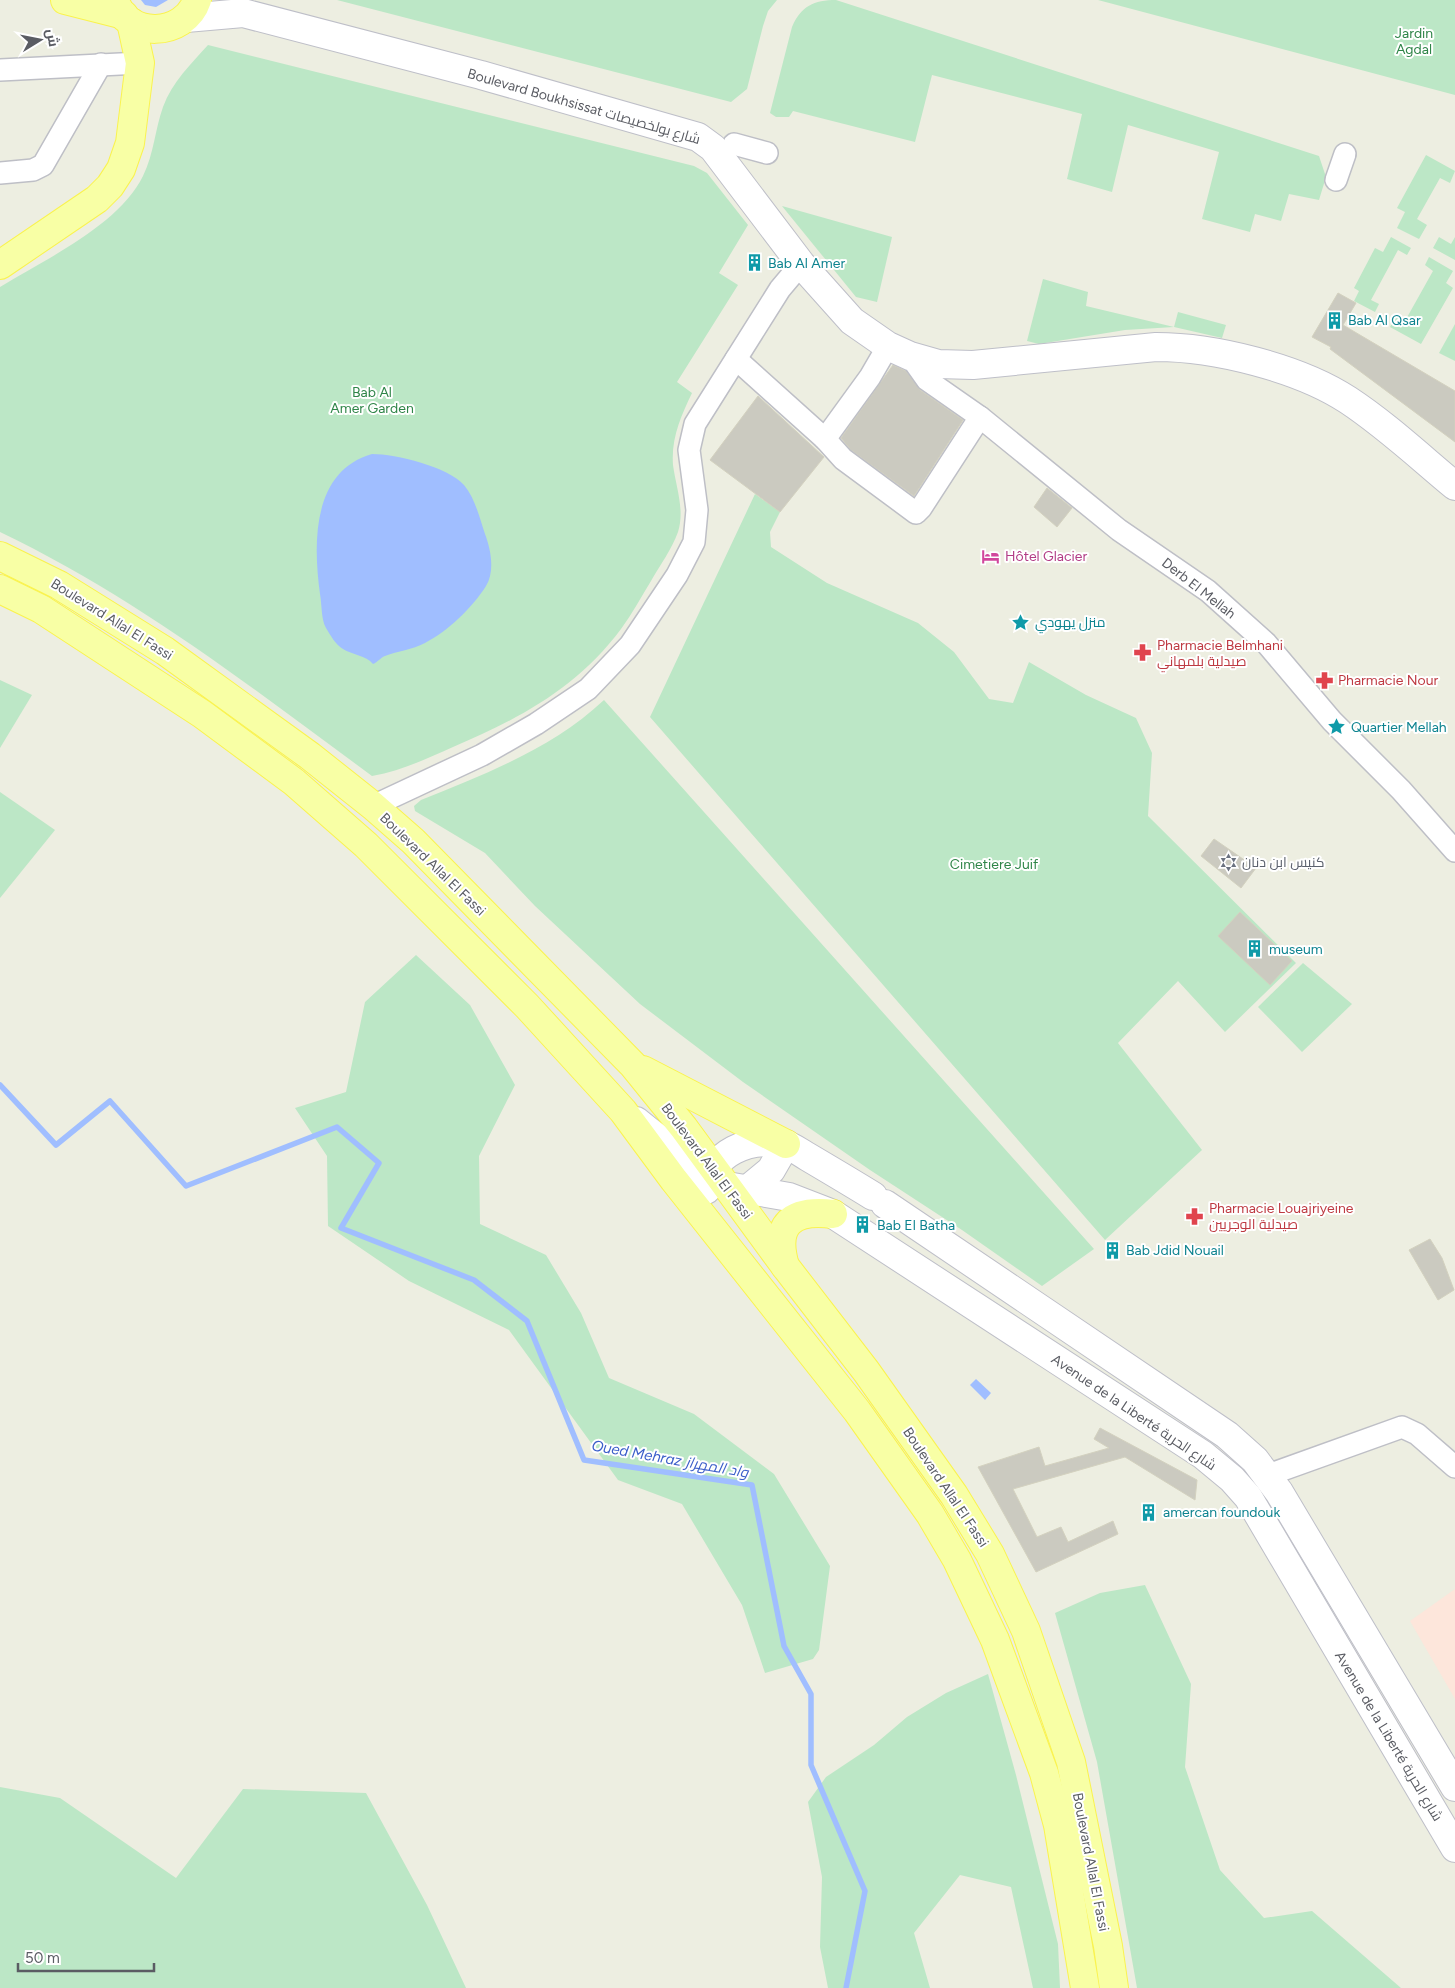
<svg xmlns="http://www.w3.org/2000/svg" width="1455" height="1988" viewBox="0 0 1455 1988" font-family="Figtree,Cairo,sans-serif">
<rect width="100%" height="100%" fill="#edeee1"/>
<polygon fill="#fde6db" points="1455,1589 1455,1699 1410,1621"/>
<g fill="#bce7c6">
<polygon points="337,0 777,0 768,11 763,26 747,89 731,102"/>
<path d="M836,0L1319,156L1326,177L1319,200L1289,194L1281,221L1255,214L1250,232L1202,219L1219,152L1128,125L1112,192L1067,179L1082,114L932,75L915,142L793,111L789,117H776L770,113L792,27C801,6 814,0 836,0Z"/>
<polygon points="1098,0 1455,0 1455,95"/>
<path d="M208,45L694,166L707,173L748,225L719,273L738,285L677,382L692,393C681,416 671,438 673,465C676,487 685,510 678,532C672,549 660,565 651,581C641,597 632,614 621,629C577,688 519,719 453,747C426,759 401,771 372,776C253,688 134,596 0,532V287C46,259 119,225 143,176C154,154 155,129 163,107C172,82 191,64 208,45Z"/>
<polygon points="1426,155 1455,171 1450,183 1440,178 1417,219 1427,225 1419,239 1397,228 1405,212 1397,208"/>
<polygon points="782,206 892,237 877,302 856,297"/>
<polygon points="1391,237 1411,248 1407,255 1398,250 1371,300 1379,304 1375,312 1354,301 1359,291 1354,288 1375,248 1383,252"/>
<polygon points="1439,237 1451,244 1455,237 1455,260 1433,248"/>
<polygon points="1429,257 1453,271 1446,283 1453,288 1421,344 1390,327 1396,316 1405,321 1433,271 1425,265"/>
<polygon points="1043,279 1088,292 1086,306 1174,327 1178,312 1226,325 1222,338 1174,327 1125,330 1039,344 1027,341"/>
<polygon points="1455,324 1455,361 1439,353"/>
<polygon points="755,494 780,512 770,532 771,547 827,583 918,623 954,652 989,699 1013,703 1029,662 1086,695 1136,718 1152,753 1148,816 1296,963 1225,1032 1178,981 1118,1043 1202,1150 1105,1240 650,717"/>
<polygon points="0,680 32,695 0,748"/>
<path d="M604,700L1094,1249L1042,1286L962,1230L870,1170L743,1082L640,1004L535,906L485,853L415,811L414,806L421,800C486,774 553,748 604,700Z"/>
<polygon points="0,792 55,830 0,898"/>
<polygon points="416,955 470,1005 515,1085 479,1156 480,1224 546,1255 581,1313 609,1378 694,1414 774,1474 830,1566 819,1650 813,1659 765,1673 742,1605 682,1504 618,1480 509,1330 409,1281 328,1226 327,1156 295,1108 346,1092 365,1002"/>
<polygon points="1303,963 1352,1004 1302,1052 1258,1007"/>
<polygon points="1145,1585 1191,1684 1185,1767 1220,1870 1264,1918 1312,1911 1401,1988 1137,1988 1097,1762 1055,1613 1100,1593"/>
<polygon points="988,1674 1016,1775 1058,1944 1060,1988 1033,1988 1011,1887 960,1875 914,1933 930,1988 828,1988 820,1947 822,1877 808,1802 826,1777 874,1745 907,1717 946,1693"/>
<polygon points="0,1787 60,1798 176,1878 243,1789 366,1793 427,1905 466,1988 0,1988"/>
</g>
<g fill="#a0beff">
<polygon points="141,0 168,0 156,7 145,5"/>
<path d="M372,454C396,454 448,467 464,485C475,498 480,519 485,534C491,550 495,571 486,586C472,608 448,631 425,643C412,650 398,651 385,656C380,658 378,662 373,664C366,655 352,655 343,649C335,644 331,636 326,628C321,619 322,605 320,594C313,543 312,471 372,454Z"/>
<polygon points="976,1379 991,1393 985,1400 970,1385"/>
</g>
<g fill="none" stroke-linecap="round" stroke-linejoin="round">
<polyline stroke="#a0beff" stroke-width="5.5" points="0,1085 56,1145 110,1101 186,1186 337,1127 379,1163 341,1228 474,1280 527,1321 584,1460 752,1485 784,1646 811,1694 811,1765 865,1891 846,1988"/>
</g>
<g fill="#cbcac0" stroke="#d3d1bf">
<polygon points="1338,293 1356,303 1343,325 1455,391 1455,442 1330,349 1331,347 1312,337"/>
<polygon points="893,365 906,371 920,390 963,420 914,496 851,450 841,438"/>
<polygon points="758,396 824,457 780,512 710,460"/>
<polygon points="1047,488 1072,508 1057,527 1034,507"/>
<polygon points="1214,839 1256,868 1241,888 1201,856"/>
<polygon points="1240,912 1292,961 1270,985 1218,936"/>
<polygon points="1430,1239 1442,1258 1454,1290 1438,1300 1409,1250"/>
<polygon points="1100,1428 1197,1480 1195,1500 1125,1457 1013,1489 1037,1537 1061,1527 1068,1542 1113,1521 1118,1534 1036,1572 978,1467 1039,1447 1045,1466 1109,1448 1094,1439"/>
</g>
<g fill="none" stroke-linecap="round" stroke-linejoin="round">
<defs>
<g id="street">
<polyline points="0,70 140,63"/>
<polyline points="734,144 767,153"/>
<polyline points="0,173 33,170 43,165 101,64"/>
<polyline points="1336,180 1345,154"/>
<polyline points="736,359 825,439 843,459 916,513 921,508 980,417 927,380 910,356"/>
<polyline points="980,417 1119,530 1208,591 1266,643 1332,721 1401,790 1455,851"/>
<polyline points="825,439 870,377 888,346"/>
<polyline points="373,806 482,755 536,724 588,689 630,645 677,575 694,542 697,510 689,450 695,424 780,289 801,264"/>
<polyline points="1268,1475 1402,1427 1417,1434 1455,1467"/>
</g>
<g id="secondary">
<path d="M186,18L243,13L481,75L698,137L713,148L801,264L852,321L888,346L910,356L938,364L973,365L1156,347C1215,347 1299,368 1348,400C1386,425 1420,457 1455,486"/>
<polyline points="636,1121 708,1179 727,1186 789,1197 833,1214 1203,1455 1232,1479 1248,1497 1455,1848"/>
<polyline points="748,1189 771,1170 786,1144"/>
<path d="M706,1190C711,1152 749,1137 784,1144C792,1146 801,1153 808,1157C830,1170 852,1183 873,1196"/>
<polyline points="885,1204 1227,1435 1255,1460 1279,1492 1455,1787"/>
</g>
<g id="primary">
<polyline points="65,0 124,15"/>
<path d="M115,0C126,40 185,37 197,0"/>
<polyline points="0,265 97,199 110,186 121,169 130,143 140,63 131,22"/>
<polyline points="0,556 59,585 165,651 310,756 373,806 413,841 633,1065 684,1128 785,1266 866,1371 954,1495 990,1554 1026,1631 1071,1762 1108,1946 1114,1988"/>
<polyline points="0,589 41,609 202,714 294,782 366,845 527,1006 623,1111 674,1180 857,1411 930,1514 957,1560 995,1640 1044,1773 1058,1825 1085,1988"/>
<polyline points="643,1070 786,1144"/>
<path d="M785,1266C773,1224 792,1209 833,1214"/>
</g>
</defs>
<use href="#street" stroke="#bebfc6" stroke-width="24"/>
<use href="#secondary" stroke="#bebfc8" stroke-width="30"/>
<use href="#primary" stroke="#faf34e" stroke-width="30"/>
<use href="#street" stroke="#fff" stroke-width="21"/>
<use href="#secondary" stroke="#fff" stroke-width="28"/>
<use href="#primary" stroke="#f8ffa5" stroke-width="28"/>
</g>
<defs>
<symbol id="building-bare" viewBox="-9 -9 18 18"><path d="M-4-6H4V6H1V3H-1V6H-4ZM-2.5-4.3h1.7v1.8h-1.7ZM.8-4.3h1.7v1.8H.8ZM-2.5-1h1.7V.8h-1.7ZM.8-1h1.7V.8H.8Z" fill="#0f9aa8" stroke="#fff" stroke-width="2.5" paint-order="stroke"/></symbol>
<symbol id="hotel-bare" viewBox="-9 -9 18 18"><path d="M-6-4.5h1.5V1H6V5H4.5V3h-9V5H-6ZM-4 0a1.8 1.8 0 1 1 3.6 0ZM.5 0V-2.5h3Q6-2.5 6 0Z" fill="#d1479c" stroke="#fff" stroke-width="2.5" paint-order="stroke"/></symbol>
<symbol id="sight-bare" viewBox="-9 -9 18 18"><path d="M0-6L1.8-2.2L6-1.7L2.9 1.2L3.7 5.4L0 3.3L-3.7 5.4L-2.9 1.2L-6-1.7L-1.8-2.2Z" fill="#0f9aa8" stroke="#fff" stroke-width="2.5" paint-order="stroke"/></symbol>
<symbol id="pharmacy-bare" viewBox="-9 -9 18 18"><path d="M-2-6h4v4h4v4h-4v4h-4v-4h-4v-4h4Z" fill="#e0444e" stroke="#fff" stroke-width="2.5" paint-order="stroke"/></symbol>
<symbol id="synagogue-bare" viewBox="-9 -9 18 18"><path d="M0-6.5L5.6 3.2H-5.6ZM0 6.5L5.6-3.2H-5.6Z" fill="#6b7280" stroke="#fff" stroke-width="2.5" paint-order="stroke"/></symbol>
</defs>
<g fill-rule="evenodd">
<use href="#building-bare" x="742" y="250" width="25" height="25"/>
<use href="#building-bare" x="1322" y="308" width="25" height="25"/>
<use href="#hotel-bare" x="978" y="544" width="25" height="25"/>
<use href="#sight-bare" x="1008" y="610" width="25" height="25"/>
<use href="#pharmacy-bare" x="1130" y="640" width="25" height="25"/>
<use href="#pharmacy-bare" x="1312" y="668" width="25" height="25"/>
<use href="#sight-bare" x="1324" y="714" width="25" height="25"/>
<use href="#synagogue-bare" x="1216" y="850" width="25" height="25"/>
<use href="#building-bare" x="1242" y="936" width="25" height="25"/>
<use href="#pharmacy-bare" x="1182" y="1204" width="25" height="25"/>
<use href="#building-bare" x="850" y="1212" width="25" height="25"/>
<use href="#building-bare" x="1100" y="1238" width="25" height="25"/>
<use href="#building-bare" x="1136" y="1500" width="25" height="25"/>
</g>
<g text-anchor="middle" stroke-width="4" stroke-linejoin="round" paint-order="stroke">
<g font-size="14" fill="#2f8548" stroke="#fff">
<text x="1414" y="38">Jardin<tspan x="1414" dy="16">Agdal</tspan></text>
<text x="372" y="397">Bab Al<tspan x="372" dy="16">Amer Garden</tspan></text>
<text x="994" y="869">Cimetiere Juif</text>
</g>
<g font-size="14" fill="#5a5c63" stroke="#fff">
<text transform="translate(584 106) rotate(16)" y="5">Boulevard Boukhsissat شارع بولخصيصات</text>
<text transform="translate(1199 588) rotate(38)" y="5">Derb El Mellah</text>
<text transform="translate(112 619) rotate(32)" y="5">Boulevard Allal El Fassi</text>
<text transform="translate(433 864) rotate(44)" y="5">Boulevard Allal El Fassi</text>
<text transform="translate(707 1161) rotate(53)" y="5">Boulevard Allal El Fassi</text>
<text transform="translate(1134 1412) rotate(34)" y="5">Avenue de la Liberté شارع الحرية</text>
<text transform="translate(946 1487) rotate(56)" y="5">Boulevard Allal El Fassi</text>
<text transform="translate(1389 1736) rotate(59)" y="5">Avenue de la Liberté شارع الحرية</text>
<text transform="translate(1091 1862) rotate(79)" y="5">Boulevard Allal El Fassi</text>
</g>
<g font-size="14" fill="#0d838f" stroke="#fff" text-anchor="start">
<text x="768" y="268">Bab Al Amer</text>
<text x="1348" y="325">Bab Al Qsar</text>
<text x="1035" y="627">منزل يهودي</text>
<text x="1351" y="732">Quartier Mellah</text>
<text x="1269" y="954">museum</text>
<text x="877" y="1230">Bab El Batha</text>
<text x="1126" y="1255">Bab Jdid Nouail</text>
<text x="1163" y="1517">amercan foundouk</text>
</g>
<g font-size="14" fill="#b23c85" stroke="#fff" text-anchor="start">
<text x="1005" y="561">Hôtel Glacier</text>
</g>
<g font-size="14" fill="#be3a42" stroke="#fff" text-anchor="start">
<text x="1157" y="650">Pharmacie Belmhani<tspan x="1157" dy="16">صيدلية بلمهاني</tspan></text>
<text x="1338" y="685">Pharmacie Nour</text>
<text x="1209" y="1213">Pharmacie Louajriyeine<tspan x="1209" dy="16">صيدلية الوجريين</tspan></text>
</g>
<g font-size="14" fill="#5b616d" stroke="#fff" text-anchor="start">
<text x="1242" y="867">كنيس ابن دنان</text>
</g>
<g font-size="15" font-style="italic" fill="#3b5ec9" stroke="#fff">
<text transform="translate(670 1459) rotate(10)" y="5">Oued Mehraz واد المهراز</text>
</g>
</g>
<g transform="translate(40 40) rotate(80)" stroke="#ffffff" stroke-width="4" paint-order="stroke">
<path d="M0-4L9 19L0 12L-9 19Z" fill="#5a5c63"/>
<text y="-8" font-size="14" font-weight="bold" text-anchor="middle" fill="#5a5c63">ش</text>
</g>
<path d="M18 1963v8h136v-8" fill="none" stroke="#5a5c63" stroke-width="2.5"/>
<text x="25" y="1963" font-size="15" fill="#5a5c63" stroke="#ffffff" stroke-width="4" paint-order="stroke">50 m</text>
</svg>
